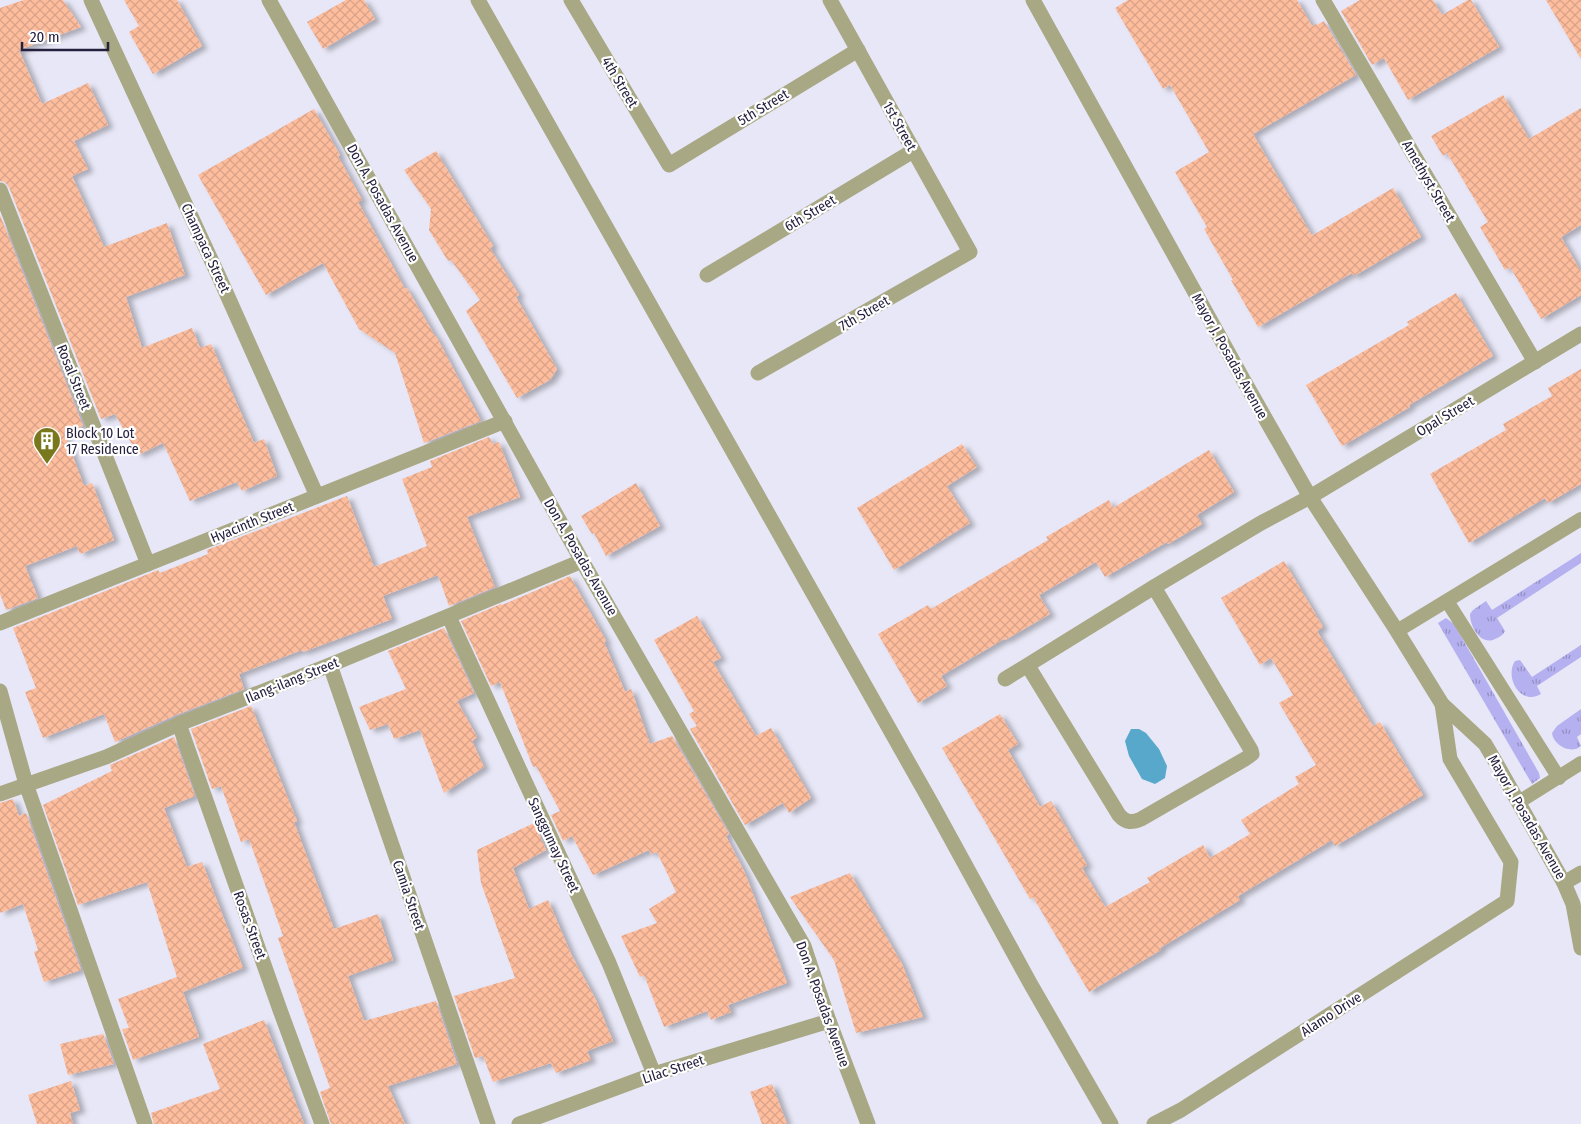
<svg xmlns="http://www.w3.org/2000/svg" width="1581" height="1124" viewBox="0 0 1581 1124" font-family="'Fira Sans Condensed',sans-serif">
<defs>
<pattern id="grass-tufts" width="24" height="20" patternUnits="userSpaceOnUse" patternTransform="scale(1.25)"><rect width="24" height="20" fill="#b5b0ef"/><path d="M3 7l-1-3M5 7V3M7 7l1-3M15 17l-1-3M17 17v-4M19 17l1-3" fill="none" stroke="#938fc3"/></pattern>
<pattern id="building-cross-hatch" width="8" height="8" patternUnits="userSpaceOnUse" patternTransform="scale(1.25)"><rect width="8" height="8" fill="#febd9d"/><path d="M0 0l8 8M0 8l8-8" fill="none" stroke="#daa288"/></pattern>
<filter id="shadow"><feDropShadow dx="5.5" dy="3" stdDeviation="2.5" flood-color="#0004"/></filter>
</defs>
<rect width="100%" height="100%" fill="#e8e7f7"/>
<g fill="url(#grass-tufts)">
<path d="M1581,553V563L1497,618L1505,631C1503,635 1500,637 1495,639C1481,646 1470,627 1470,614L1473,610L1486,601L1492,610Z"/>
<polygon points="1446,618 1454,624 1539,773 1540,778 1532,784 1438,623"/>
<path d="M1581,645V657L1537,686L1541,694C1521,706 1504,678 1515,661L1520,660L1532,677Z"/>
<path d="M1581,709V734L1577,737L1581,746C1571,755 1553,745 1552,733L1557,726Z"/>
</g>
<polygon fill="#57a8ca" points="1131,729 1139,729 1146,733 1159,749 1167,766 1165,778 1155,784 1142,779 1129,756 1125,741"/>
<g fill="url(#building-cross-hatch)" filter="url(#shadow)">
<polygon points="24,0 63,0 81,27 19,50 42,104 88,83 108,125 74,141 88,169 72,176 104,247 167,223 185,275 126,297 142,348 192,328 200,348 211,344 254,443 264,439 277,476 242,491 237,482 190,501 163,443 138,455 115,414 101,419 9,187 5,182 0,181 0,8"/>
<polygon points="124,0 177,0 202,46 153,74 129,32 139,26"/>
<polygon points="346,0 364,0 375,19 323,49 307,22"/>
<polygon points="1128,0 1297,0 1312,26 1316,24 1317,25 1324,21 1356,75 1253,134 1311,234 1313,235 1393,188 1421,237 1354,276 1352,273 1258,327 1231,280 1233,280 1204,229 1207,227 1175,172 1209,152 1170,85 1163,89 1115,8"/>
<polygon points="1360,0 1433,0 1442,15 1468,0 1471,0 1499,47 1408,100 1384,58 1372,65 1341,11"/>
<polygon points="1546,0 1581,0 1581,59"/>
<polygon points="1503,95 1529,139 1581,108 1581,225 1561,237 1581,272 1581,295 1541,319 1510,267 1505,270 1480,227 1488,222 1447,153 1443,156 1431,136"/>
<polygon points="314,109 340,155 338,156 362,200 358,202 405,289 407,288 435,336 436,336 481,421 424,443 395,353 359,329 323,263 266,295 198,175"/>
<polygon points="436,151 493,246 490,248 519,295 516,297 557,369 550,380 517,398 466,311 480,300 451,260 448,261 429,230 431,209 404,170"/>
<polygon points="0,215 83,426 64,433 84,486 92,483 114,540 80,554 77,546 25,566 38,598 6,610 0,594"/>
<polygon points="1456,293 1493,356 1409,405 1410,407 1342,446 1306,385 1409,325 1407,322"/>
<polygon points="1581,369 1581,484 1548,503 1545,498 1469,543 1430,474 1506,430 1503,424 1552,396 1548,388"/>
<polygon points="489,437 493,444 499,442 520,497 467,517 495,587 449,606 438,575 383,596 392,619 303,652 302,650 239,674 244,689 176,715 115,742 104,714 43,738 25,692 36,688 13,628 158,570 160,573 208,554 207,550 347,496 374,567 427,546 402,479 432,467 430,461"/>
<polygon points="962,444 977,467 947,486 970,523 894,570 857,508"/>
<polygon points="1209,450 1234,492 1197,515 1202,524 1168,544 1167,542 1105,577 1096,562 1039,595 1050,614 1005,640 1004,639 941,676 947,686 918,703 878,634 928,605 931,609 1048,540 1046,537 1109,500 1113,508"/>
<polygon points="636,483 660,526 606,556 594,533 592,534 581,516"/>
<polygon points="1284,561 1323,627 1317,631 1373,726 1380,722 1423,795 1335,846 1332,840 1238,896 1240,900 1160,948 1161,950 1089,992 1033,897 1030,899 942,748 1000,714 1018,744 1008,750 1040,807 1051,801 1087,865 1082,868 1105,907 1150,882 1147,878 1203,845 1210,858 1250,834 1241,820 1299,784 1295,777 1316,765 1279,703 1293,695 1271,658 1260,665 1221,598"/>
<polygon points="570,576 606,641 604,642 625,692 631,689 650,744 672,736 729,834 726,836 745,873 787,983 728,1005 731,1012 711,1020 707,1011 664,1027 644,975 640,977 621,936 657,923 649,909 676,892 657,852 651,854 649,850 593,875 572,836 563,841 551,815 560,811 536,766 533,767 500,682 491,686 461,621 501,604 502,605"/>
<polygon points="697,616 721,658 713,662 756,736 771,728 811,798 789,813 783,803 745,825 690,729 697,726 689,714 694,711 654,640"/>
<polygon points="444,628 474,693 457,701 477,737 472,741 484,767 444,793 420,730 394,739 388,724 370,730 359,707 406,689 388,651"/>
<polygon points="251,706 297,821 294,822 334,929 378,914 393,960 348,976 364,1021 436,1001 457,1064 388,1086 405,1124 331,1124 320,1092 330,1088 278,938 283,936 268,893 249,839 241,842 221,786 212,789 191,729"/>
<polygon points="174,737 195,796 164,808 187,867 202,862 243,968 183,992 199,1037 133,1060 122,1029 129,1028 118,999 177,977 147,882 78,905 43,805 112,771 110,765"/>
<polygon points="13,799 19,816 26,813 81,970 44,982 34,952 38,950 23,904 0,913 0,803"/>
<polygon points="534,823 546,850 513,868 529,909 548,900 571,954 596,1000 613,1041 587,1051 591,1060 556,1073 551,1063 493,1082 483,1056 475,1058 454,996 515,978 481,883 477,850"/>
<polygon points="850,873 902,964 923,1017 856,1033 834,960 790,897"/>
<polygon points="264,1020 304,1124 154,1124 151,1113 220,1089 203,1044"/>
<polygon points="103,1034 114,1064 68,1075 60,1044"/>
<polygon points="71,1081 80,1110 70,1113 73,1124 37,1124 28,1095"/>
<polygon points="772,1084 787,1124 762,1124 750,1092"/>
</g>
<g fill="none" stroke-linecap="round" stroke-linejoin="round">
<g stroke="#a8a885" stroke-width="14">
<polyline points="1447,601 1559,778"/>
<polyline points="1397,631 1581,519"/>
<polyline points="1519,802 1581,763"/>
</g>
<g stroke="#a8a885" stroke-width="15">
<polyline points="91,0 220,279 317,496"/>
<polyline points="269,0 582,561 804,946 829,1021 868,1124"/>
<polyline points="478,0 933,806 1030,983 1111,1124"/>
<polyline points="571,0 669,165 858,50"/>
<polyline points="1033,0 1244,381 1310,497 1397,631 1442,704 1485,744 1495,761 1564,883 1573,904 1581,948"/>
<polyline points="1323,0 1535,362"/>
<polyline points="0,190 148,564"/>
<polyline points="707,275 913,151"/>
<polyline points="758,373 970,252 830,0"/>
<polyline points="449,617 609,963 654,1074"/>
<polyline points="0,623 505,421"/>
<polyline points="330,665 488,1124"/>
<path d="M1028,666L1119,815C1126,823 1132,823 1141,819L1245,759L1252,754L1251,750L1154,587"/>
<polyline points="1005,679 1154,587 1261,523 1310,497 1581,334"/>
<polyline points="0,691 26,784 145,1124"/>
<polyline points="179,724 280,1010 322,1124"/>
<polyline points="0,794 106,757 179,724 330,665 582,561"/>
<polyline points="1564,883 1581,873"/>
<polyline points="519,1124 654,1074 829,1021"/>
<polyline points="1154,1124 1181,1110 1507,901 1511,862 1450,759 1442,704"/>
</g>
</g>
<defs>
<symbol id="building-pin" viewBox="-11 -11 22 30"><path d="M0 17L-7.5 6A9.5 9.5 0 1 1 7.5 6Z" fill="#7a781e" stroke="#fff"/><path d="M-4-6H4V6H1V3H-1V6H-4ZM-2.5-4.3h1.7v1.8h-1.7ZM.8-4.3h1.7v1.8H.8ZM-2.5-1h1.7V.8h-1.7ZM.8-1h1.7V.8H.8Z" fill="#fff"/></symbol>
</defs>
<g fill-rule="evenodd">
<use href="#building-pin" x="31" y="425" width="32" height="43"/>
</g>
<g text-anchor="middle" stroke-width="4.5" stroke-linejoin="round" paint-order="stroke">
<g font-size="14" fill="#24203e" stroke="#fff">
<text transform="translate(620 82) rotate(59)" y="5">4th Street</text>
<text transform="translate(763 107) rotate(-31)" y="5">5th Street</text>
<text transform="translate(900 126) rotate(61)" y="5">1st Street</text>
<text transform="translate(1429 181) rotate(60)" y="5">Amethyst Street</text>
<text transform="translate(383 203) rotate(61)" y="5">Don A. Posadas Avenue</text>
<text transform="translate(810 213) rotate(-31)" y="5">6th Street</text>
<text transform="translate(206 248) rotate(65)" y="5">Champaca Street</text>
<text transform="translate(864 313) rotate(-30)" y="5">7th Street</text>
<text transform="translate(1230 356) rotate(61)" y="5">Mayor J. Posadas Avenue</text>
<text transform="translate(74 377) rotate(68)" y="5">Rosal Street</text>
<text transform="translate(1445 416) rotate(-31)" y="5">Opal Street</text>
<text transform="translate(252 522) rotate(-22)" y="5">Hyacinth Street</text>
<text transform="translate(581 557) rotate(60)" y="5">Don A. Posadas Avenue</text>
<text transform="translate(292 680) rotate(-22)" y="5">Ilang-ilang Street</text>
<text transform="translate(1527 817) rotate(60)" y="5">Mayor J. Posadas Avenue</text>
<text transform="translate(554 845) rotate(65)" y="5">Sanggumay Street</text>
<text transform="translate(409 895) rotate(71)" y="5">Camia Street</text>
<text transform="translate(250 925) rotate(70)" y="5">Rosas Street</text>
<text transform="translate(823 1004) rotate(70)" y="5">Don A. Posadas Avenue</text>
<text transform="translate(1331 1014) rotate(-33)" y="5">Alamo Drive</text>
<text transform="translate(673 1069) rotate(-18)" y="5">Lilac Street</text>
</g>
<g font-size="14" fill="#24203e" stroke="#fff" text-anchor="start">
<text x="66" y="438">Block 10 Lot<tspan x="66" dy="16">17 Residence</tspan></text>
</g>
</g>
<path d="M22 42v8h86v-8" fill="none" stroke="#24203e" stroke-width="2.5"/>
<text x="30" y="42" font-size="15" fill="#24203e" stroke="#ffffff" stroke-width="4" paint-order="stroke">20 m</text>
</svg>
